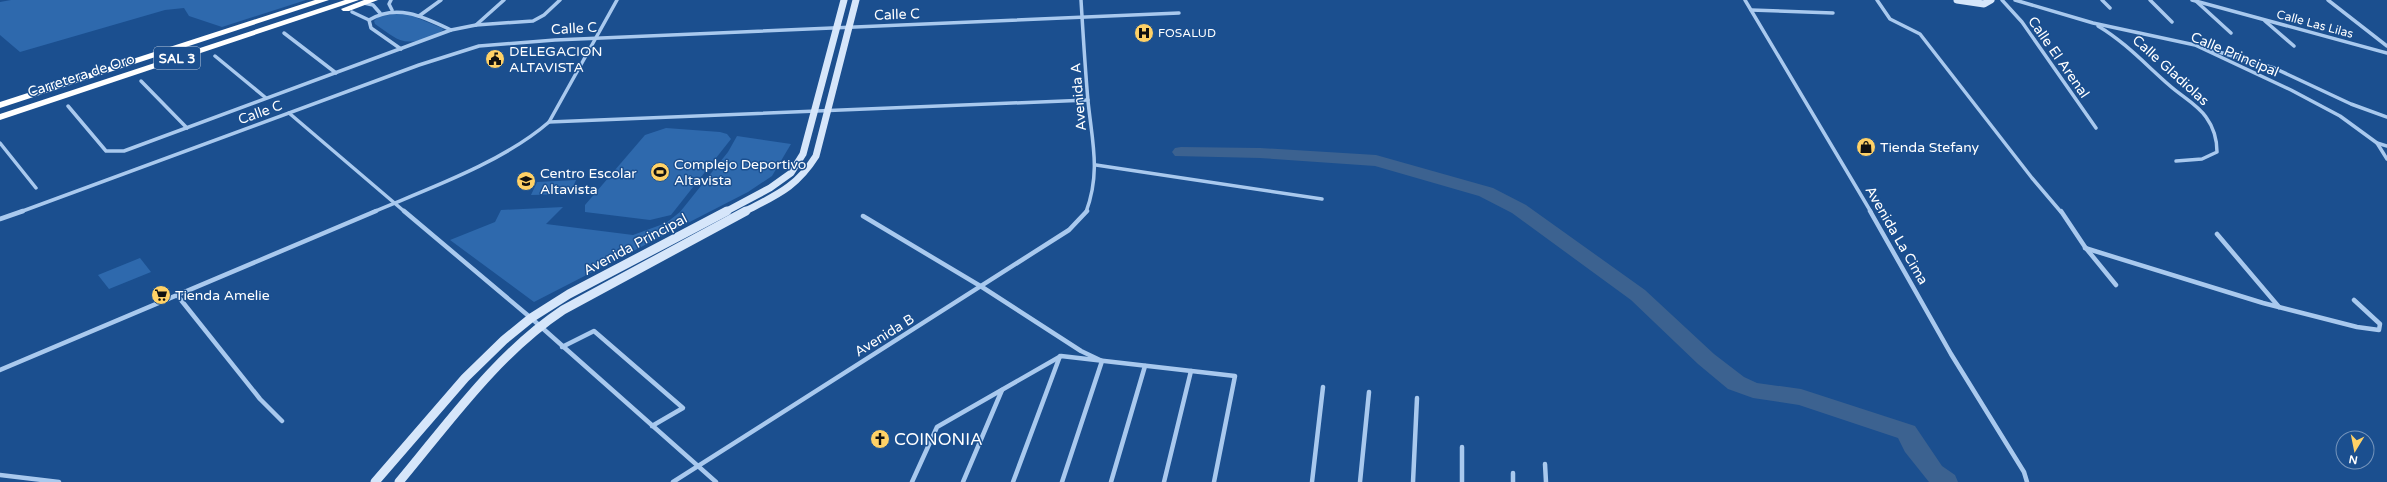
<svg xmlns="http://www.w3.org/2000/svg" width="2387" height="482" viewBox="0 0 2387 482" font-family="'Varela Round',sans-serif">
<rect width="100%" height="100%" fill="#1b4f8f"/>
<g fill="#2e69ad">
<polygon points="11,0 306,0 222,27 189,16 184,8 165,10 20,52 0,35 0,2"/>
<path d="M403,12L444,29C439,34 433,35 427,38C401,47 396,38 375,24L374,21L378,17Z"/>
<polygon points="666,128 720,132 727,134 731,139 671,215 650,220 585,212 585,205 645,135"/>
<polygon points="737,136 791,144 772,176 748,192 534,302 450,240 495,222 501,210 563,207 546,224 633,235 666,223 680,212 728,152"/>
<polygon points="576,180 570,194 531,195 537,182"/>
<polygon points="140,258 151,272 109,289 98,275"/>
</g>
<g fill="none" stroke-linecap="round" stroke-linejoin="round">
<polygon fill="#3c6290" fill-rule="evenodd" points="1181,147 1260,148 1376,155 1493,188 1526,205 1645,290 1714,354 1744,377 1757,383 1801,389 1915,426 1942,466 1955,475 1958,482 1929,482 1905,452 1898,438 1799,405 1753,398 1728,389 1698,364 1631,300 1512,213 1479,196 1375,166 1260,158 1175,156 1172,152 1175,148"/>
<g stroke="#a9c9ee" stroke-width="3.5">
<polyline points="391,0 389,4 392,10"/>
<path d="M1081,0C1083,33 1085,67 1088,101C1092,141 1101,172 1086,212"/>
<polyline points="1745,0 1871,212"/>
<polyline points="1877,0 1890,19 1920,34 2032,178 2061,212"/>
<polyline points="2002,0 2022,22 2096,128"/>
<polyline points="2015,0 2093,23 2195,45 2291,90 2340,116 2377,143 2387,146"/>
<polyline points="2102,0 2110,8"/>
<polyline points="2150,0 2172,22"/>
<polyline points="2192,0 2387,53"/>
<polyline points="2328,0 2387,46"/>
<polyline points="2197,2 2231,33"/>
<polyline points="364,3 373,5 380,13"/>
<polyline points="1751,10 1833,13"/>
<polyline points="352,12 369,20"/>
<polyline points="419,16 441,0"/>
<polyline points="2265,21 2294,46"/>
<polyline points="476,25 504,0"/>
<path d="M2098,26C2125,42 2145,64 2169,85C2181,96 2197,104 2206,117C2214,128 2217,139 2217,152L2202,159L2176,161"/>
<polyline points="284,33 336,73"/>
<polyline points="2205,48 2274,68 2351,104 2387,117"/>
<path d="M401,49L371,28L369,20C397,3 424,17 451,30"/>
<polyline points="215,56 266,98"/>
<polyline points="141,81 187,128"/>
<polyline points="68,106 106,151 124,151 451,30 476,25 533,21 544,15 560,0"/>
<polyline points="289,113 405,212"/>
<polyline points="549,122 1088,100"/>
<polyline points="0,143 36,188"/>
<polyline points="2377,143 2387,159"/>
<polyline points="1096,165 1322,199"/>
<polyline points="20,212 419,65 479,46 555,40 1179,13"/>
<path d="M373,212C430,188 503,162 549,122L617,0"/>
</g>
<g stroke="#a9c9ee" stroke-width="4.5">
<polyline points="404,211 531,318 716,482"/>
<polyline points="1870,211 1951,354 2024,472 2027,482"/>
<polyline points="2061,211 2085,247 2116,285"/>
<polyline points="863,216 982,287 1081,351 1102,361 1062,482"/>
<polyline points="0,219 23,211"/>
<polyline points="2217,234 2279,307"/>
<polyline points="2085,248 2263,303 2357,327 2379,330 2380,324 2354,300"/>
<polyline points="177,295 260,399 282,421"/>
<polyline points="562,347 594,331 683,408 652,426"/>
<polyline points="0,370 376,211"/>
<polyline points="1462,447 1462,482"/>
<polyline points="1545,464 1546,482"/>
<polyline points="1513,473 1513,482"/>
<polyline points="0,475 59,482"/>
<polyline points="673,482 1069,230 1087,211"/>
<polyline points="912,482 937,427 1061,356 1235,376 1214,482"/>
<polyline points="963,482 1002,390"/>
<polyline points="1013,482 1060,356"/>
<polyline points="1111,482 1145,366"/>
<polyline points="1164,482 1191,371"/>
<polyline points="1312,482 1323,387"/>
<polyline points="1360,482 1369,392"/>
<polyline points="1413,482 1417,398"/>
</g>
<g stroke="#d6e6fa" stroke-width="7">
<polyline points="1957,0 1984,4 1991,0"/>
<polyline points="725,212 770,188 791,173 803,154 844,0"/>
<path d="M744,212C776,195 796,188 816,156L856,0"/>
</g>
<g stroke="#d6e6fa" stroke-width="9">
<polyline points="375,482 465,378 504,340 531,318 569,294 727,211"/>
<path d="M399,482C450,421 497,354 563,310L746,211"/>
</g>
<g fill="#fff" fill-rule="evenodd">
<polygon points="315,0 329,0 0,108 0,102"/>
<polygon points="345,0 359,0 0,120 0,114"/>
<polygon points="364,0 378,0 349,11 343,11 341,9"/>
</g>
</g>
<defs>
<symbol id="hospital-disc" viewBox="-11 -11 22 22"><circle r="9.5" fill="#ffd166" stroke="#1b4f8f"/><path d="M-5-5h3v3.5h4V-5h3V5h-3V1.5h-4V5h-3Z" fill="#111"/></symbol>
<symbol id="civic-disc" viewBox="-11 -11 22 22"><circle r="9.5" fill="#ffd166" stroke="#1b4f8f"/><path d="M-.6-6.5H3V-4.5H.6V-3L4-1V1h2V6H-6V1h2V-1L-.6-3ZM-1.2 2.5V6h2.4V2.5Z" fill="#111"/></symbol>
<symbol id="shop-disc" viewBox="-11 -11 22 22"><circle r="9.5" fill="#ffd166" stroke="#1b4f8f"/><path d="M-5-2.5h2.3a2.7 3.5 0 0 1 5.4 0H5L5.5 6h-11ZM-1.5-2.5h3a1.5 2.3 0 0 0-3 0Z" fill="#111"/></symbol>
<symbol id="stadium-disc" viewBox="-11 -11 22 22"><circle r="9.5" fill="#ffd166" stroke="#1b4f8f"/><path d="M0-5a6.5 5 0 1 0 0 10a6.5 5 0 1 0 0-10ZM-3.5-1.8h7v3.6h-7Z" fill="#111"/></symbol>
<symbol id="school-disc" viewBox="-11 -11 22 22"><circle r="9.5" fill="#ffd166" stroke="#1b4f8f"/><path d="M0-5L7-2L0 1L-7-2ZM-4 1L0 2.5L4 1V4Q0 6-4 4Z" fill="#111"/></symbol>
<symbol id="supermarket-disc" viewBox="-11 -11 22 22"><circle r="9.5" fill="#ffd166" stroke="#1b4f8f"/><path d="M-6-5.5h2.5l.6 2H6L4.5 2H-2.5L-4.4-4H-6ZM-1.5 3.2a1.3 1.3 0 1 0 .1 0ZM3 3.2a1.3 1.3 0 1 0 .1 0Z" fill="#111"/></symbol>
<symbol id="church-disc" viewBox="-11 -11 22 22"><circle r="9.5" fill="#ffd166" stroke="#1b4f8f"/><path d="M-1.2-6h2.4v3.5h3.3v2.4h-3.3V6h-2.4V-.1h-3.3v-2.4h3.3Z" fill="#111"/></symbol>
</defs>
<g fill-rule="evenodd">
<use href="#hospital-disc" x="1133" y="22" width="22" height="22"/>
<use href="#civic-disc" x="484" y="48" width="22" height="22"/>
<use href="#shop-disc" x="1855" y="136" width="22" height="22"/>
<use href="#stadium-disc" x="649" y="161" width="22" height="22"/>
<use href="#school-disc" x="515" y="170" width="22" height="22"/>
<use href="#supermarket-disc" x="150" y="284" width="22" height="22"/>
<use href="#church-disc" x="869" y="428" width="22" height="22"/>
</g>
<g text-anchor="middle" stroke-width="3" stroke-linejoin="round" paint-order="stroke">
<g font-size="12" fill="#fff" stroke="#1b4f8f">
<text transform="translate(2315 24) rotate(15)" y="4">Calle Las Lilas</text>
</g>
<g font-size="12" fill="#fff" stroke="#1b4f8f" text-anchor="start">
<text x="1158" y="37">FOSALUD</text>
</g>
<rect fill="#1b4f8f" stroke="#bbcadd" stroke-width="1" x="154" y="47" width="46" height="22" rx="3"/>
<g font-size="13" font-weight="bold" fill="#fff">
<text x="177" y="63">SAL 3</text>
</g>
<g font-size="14" fill="#fff" stroke="#1b4f8f">
<text transform="translate(897 14) rotate(-2)" y="5">Calle C</text>
<text transform="translate(574 28) rotate(-3)" y="5">Calle C</text>
<text transform="translate(2235 54) rotate(23)" y="5">Calle Principal</text>
<text transform="translate(2059 57) rotate(55)" y="5">Calle El Arenal</text>
<text transform="translate(2171 70) rotate(42)" y="5">Calle Gladiolas</text>
<text transform="translate(81 75) rotate(-18)" y="5">Carretera de Oro</text>
<text transform="translate(1078 97) rotate(-95)" y="5">Avenida A</text>
<text transform="translate(260 112) rotate(-20)" y="5">Calle C</text>
<text transform="translate(1897 235) rotate(60)" y="5">Avenida La Cima</text>
<text transform="translate(635 244) rotate(-28)" y="5">Avenida Principal</text>
<text transform="translate(884 335) rotate(-32)" y="5">Avenida B</text>
</g>
<g font-size="14" fill="#fff" stroke="#1b4f8f" text-anchor="start">
<text x="509" y="56">DELEGACION<tspan x="509" dy="16">ALTAVISTA</tspan></text>
<text x="1880" y="152">Tienda Stefany</text>
<text x="674" y="169">Complejo Deportivo<tspan x="674" dy="16">Altavista</tspan></text>
<text x="540" y="178">Centro Escolar<tspan x="540" dy="16">Altavista</tspan></text>
<text x="175" y="300">Tienda Amelie</text>
</g>
<g font-size="17" fill="#fff" stroke="#1b4f8f" text-anchor="start">
<text x="894" y="445">COINONIA</text>
</g>
</g>
<g transform="translate(2355 450) rotate(190)"><circle r="19" fill="#1b4f8f" stroke="#7695bc"/>
<path d="M0-3L7 15L0 10L-7 15Z" fill="#ffd166"/>
<text y="-6" font-size="11" font-weight="bold" text-anchor="middle" fill="#ffffff">N</text>
</g>
</svg>
